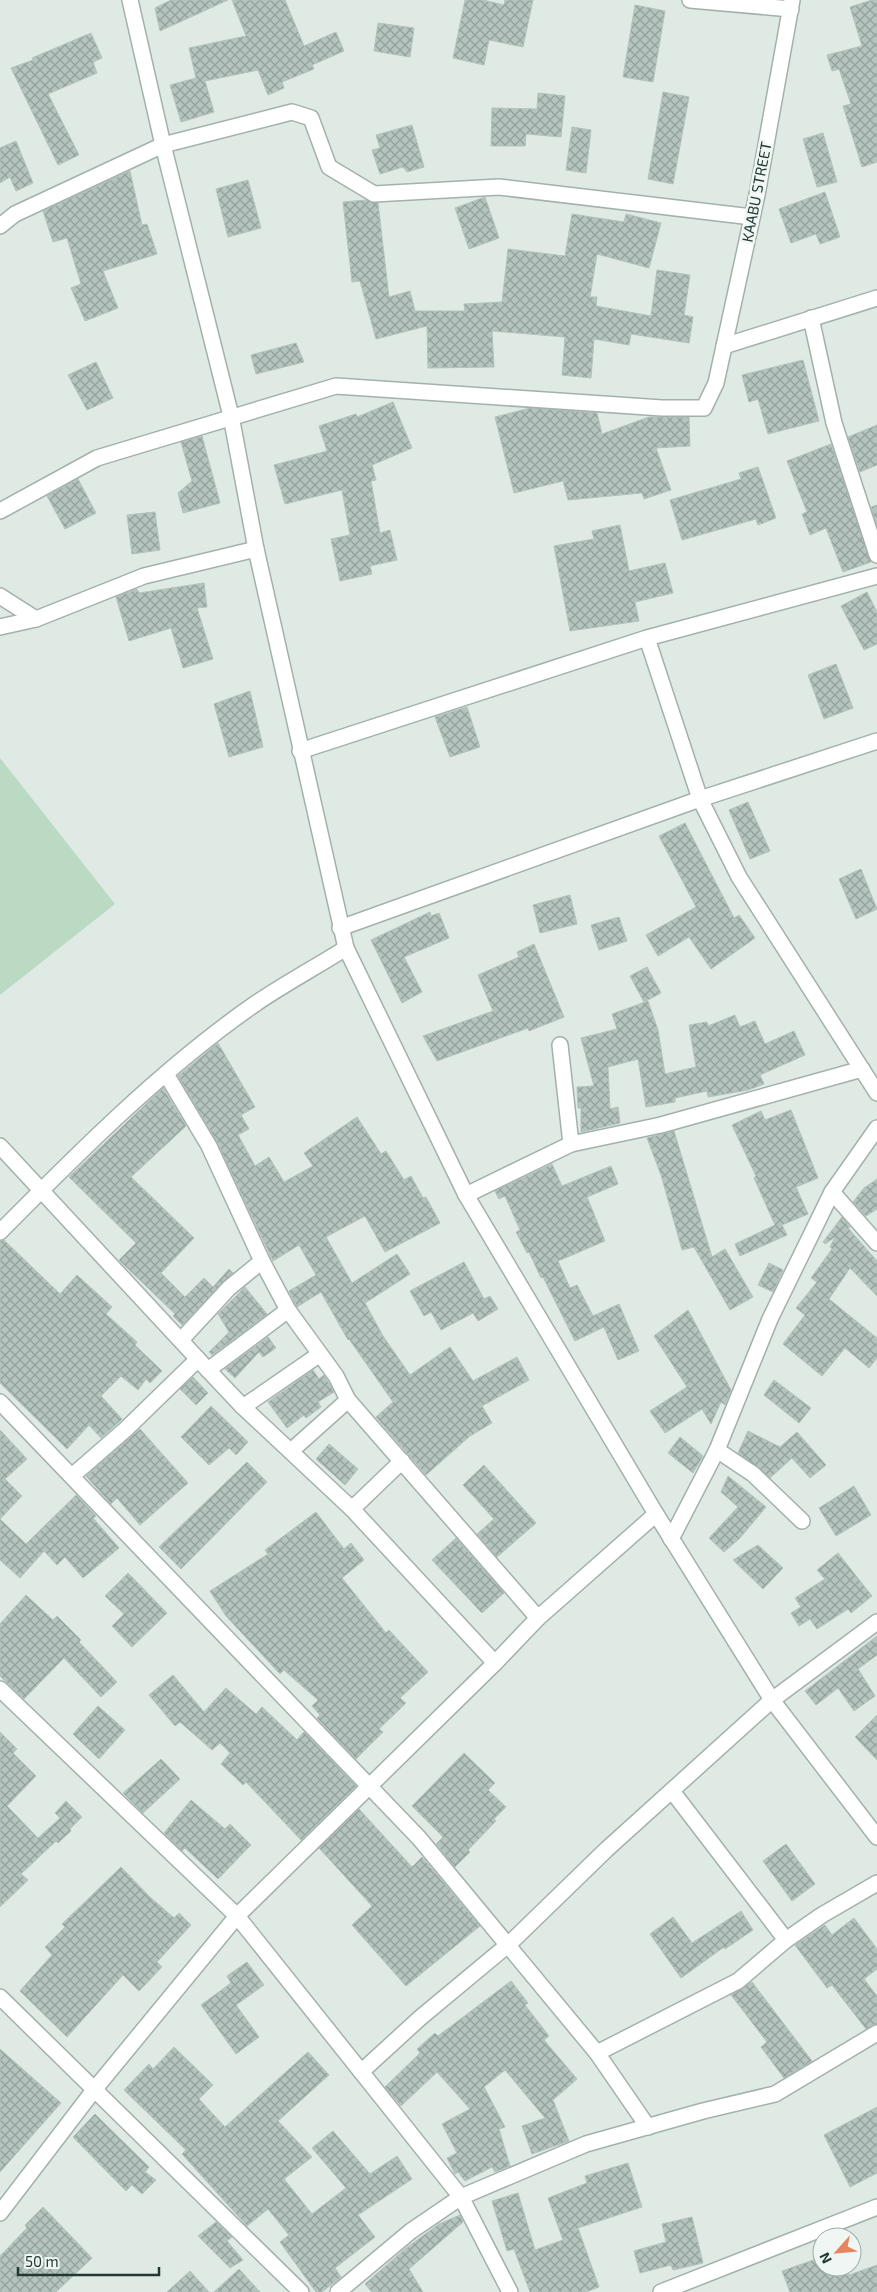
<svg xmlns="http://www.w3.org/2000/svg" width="877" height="2292" viewBox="0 0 877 2292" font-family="'Exo 2',sans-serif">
<defs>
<pattern id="building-cross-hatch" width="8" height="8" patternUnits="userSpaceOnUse" patternTransform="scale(1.25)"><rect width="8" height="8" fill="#b5c4be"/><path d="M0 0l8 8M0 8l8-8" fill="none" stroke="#93a09b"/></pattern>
</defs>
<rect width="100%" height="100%" fill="#e0eae5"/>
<polygon fill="#badac3" points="0,758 115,904 0,995"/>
<g fill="url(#building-cross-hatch)" stroke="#b3c3bc">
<polygon points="171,0 228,0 160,31 155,8"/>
<polygon points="232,0 285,0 304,46 336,32 344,51 312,65 314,69 282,82 284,88 268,95 258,70 205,81 214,112 181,122 170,85 196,78 189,48 246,36"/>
<polygon points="465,0 483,0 504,5 505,0 533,0 523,47 489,40 484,65 453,58"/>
<polygon points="872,0 877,0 877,162 862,167 843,106 851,104 839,69 832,71 827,55 862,46 850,7"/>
<polygon points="635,5 665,11 653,82 623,77"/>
<polygon points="378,23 414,28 410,57 374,51"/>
<polygon points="91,33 102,58 93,62 97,73 48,94 79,155 58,165 11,68 33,60 32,58"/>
<polygon points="663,92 689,97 673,184 648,179"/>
<polygon points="538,93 565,96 561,137 526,134 525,146 491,146 492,108 537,109"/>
<polygon points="412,125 424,167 407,172 403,167 380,174 372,150 380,148 376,135"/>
<polygon points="572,127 591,130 586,173 566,170"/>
<polygon points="823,133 837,182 817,187 803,139"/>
<polygon points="16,141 33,183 16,191 10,177 0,183 0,148"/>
<polygon points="130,171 142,225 147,224 157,254 103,271 118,308 85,321 71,288 81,284 67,238 53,242 43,211"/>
<polygon points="248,180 261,228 228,237 216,189"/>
<polygon points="825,192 840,237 820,244 816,234 791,243 779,209"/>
<polygon points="485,197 499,238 469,249 455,208"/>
<polygon points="366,200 378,203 389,297 410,291 415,311 465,311 464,304 502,302 508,249 565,256 572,214 624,222 626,214 661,223 649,268 597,254 590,297 597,297 596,306 651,316 657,270 690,275 684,315 693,317 689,343 631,334 629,345 594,339 591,378 562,375 565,337 492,331 494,367 428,368 427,326 376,339 360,281 352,282 343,202"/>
<polygon points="296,343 304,362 256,374 251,355"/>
<polygon points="803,360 819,421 768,434 758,399 749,402 742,375"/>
<polygon points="96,362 113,398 87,410 68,375"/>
<polygon points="393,402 412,448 372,465 376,480 371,481 380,533 390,530 397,560 370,566 372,574 340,581 331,539 350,535 342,490 285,504 274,465 327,451 319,426 356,414 357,417"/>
<polygon points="530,408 597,413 602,434 649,417 689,417 690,446 656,448 671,490 644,499 642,493 568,500 563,481 514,493 495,417"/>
<polygon points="877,425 877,465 860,472 848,437"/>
<polygon points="202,436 220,503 183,513 178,493 192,481 181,442"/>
<polygon points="831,444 871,562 843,572 826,528 810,535 802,514 807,512 787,461"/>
<polygon points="758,467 776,518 758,525 756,519 682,540 670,500 741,479 739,473"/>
<polygon points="78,479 96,513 65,529 47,496"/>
<polygon points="877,505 877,525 871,507"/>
<polygon points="155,512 160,550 132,554 127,515"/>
<polygon points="620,525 629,571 665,563 673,593 635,602 639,621 570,631 554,546 594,539 592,531"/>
<polygon points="204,583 207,607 197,608 213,659 183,668 171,628 129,641 116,597 137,589 139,593"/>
<polygon points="867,592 877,612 877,644 864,650 841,606"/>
<polygon points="836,664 853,708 824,719 808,675"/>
<polygon points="250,691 263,747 229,757 214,704"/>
<polygon points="467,707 480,747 450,757 435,717"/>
<polygon points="748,802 770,851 750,859 729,810"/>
<polygon points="685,823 734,918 739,915 755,938 711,969 689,937 658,956 646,935 696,907 659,836"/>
<polygon points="861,869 877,909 856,919 839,879"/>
<polygon points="570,895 577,924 540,933 533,905"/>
<polygon points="430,912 431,916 439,913 449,938 404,957 422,992 402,1003 371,940"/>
<polygon points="619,917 627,941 599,950 591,925"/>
<polygon points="534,944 564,1017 529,1031 528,1028 437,1061 423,1036 493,1011 478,975 519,957 517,952"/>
<polygon points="647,967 661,993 644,1002 630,976"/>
<polygon points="648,1001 658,1030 665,1074 696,1067 689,1025 707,1022 708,1026 735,1015 740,1027 755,1021 765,1044 794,1031 805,1055 760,1075 764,1084 748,1090 708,1097 707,1091 675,1098 675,1102 646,1107 638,1059 608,1067 610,1109 618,1107 620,1123 581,1132 581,1108 578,1108 577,1087 594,1086 581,1038 617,1029 612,1014"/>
<polygon points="218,1043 255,1107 241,1115 249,1129 238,1135 255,1166 269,1157 284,1182 313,1166 304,1153 357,1117 381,1154 386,1151 404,1180 411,1176 423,1198 426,1197 440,1223 385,1252 365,1216 326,1237 352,1283 397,1254 410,1274 365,1303 383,1336 410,1375 450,1347 473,1381 517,1357 529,1380 482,1406 492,1423 470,1436 426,1475 376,1417 393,1402 349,1339 348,1340 321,1292 297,1307 289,1291 316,1275 299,1245 273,1261 217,1142 178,1076"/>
<polygon points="163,1088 186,1126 131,1177 194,1238 161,1273 185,1297 204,1278 213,1287 229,1269 233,1273 182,1325 173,1316 175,1314 119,1260 136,1243 69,1177"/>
<polygon points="791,1110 818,1178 796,1187 808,1214 782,1225 787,1235 740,1256 735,1244 775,1225 754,1178 756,1176 732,1125 761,1111 765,1120"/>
<polygon points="674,1131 712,1257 725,1249 753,1297 730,1310 694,1247 682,1250 661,1175 647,1138"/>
<polygon points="552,1164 562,1186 611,1166 618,1184 587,1197 605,1241 558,1261 570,1288 577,1285 593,1316 619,1304 639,1351 618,1360 604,1327 575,1341 543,1277 541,1278 529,1252 527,1253 516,1232 520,1230 505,1196 499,1199 495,1191"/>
<polygon points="877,1179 877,1209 866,1216 853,1202 864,1188"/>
<polygon points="842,1217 850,1227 848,1228 877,1261 877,1296 850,1268 829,1299 877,1338 877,1358 869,1368 845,1348 822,1376 783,1344 805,1315 796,1308 817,1282 811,1278 832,1249 830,1247 835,1237 825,1244 823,1242"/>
<polygon points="4,1240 60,1294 77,1275 112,1307 106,1314 137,1342 135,1345 162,1371 150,1383 146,1379 138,1390 121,1376 101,1396 122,1419 101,1438 89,1425 67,1449 0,1383 0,1241"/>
<polygon points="464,1262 484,1299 490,1296 498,1309 478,1321 473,1313 441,1330 431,1312 424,1316 410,1291"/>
<polygon points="769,1263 783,1270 773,1292 758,1285"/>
<polygon points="245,1287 267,1314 212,1355 209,1352 229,1332 218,1314"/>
<polygon points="688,1310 731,1390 725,1405 721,1402 711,1424 702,1409 665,1433 650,1411 687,1387 654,1336"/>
<polygon points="268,1337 276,1348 263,1357 259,1352 235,1378 225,1369"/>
<polygon points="313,1370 319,1379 324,1375 334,1392 318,1402 321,1407 306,1418 304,1415 287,1428 268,1402"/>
<polygon points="193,1377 208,1393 196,1405 180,1389"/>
<polygon points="774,1380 811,1408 799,1423 764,1395"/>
<polygon points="211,1406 248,1442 236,1455 229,1448 209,1465 181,1437"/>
<polygon points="140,1429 188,1483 140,1525 117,1498 111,1504 86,1476"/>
<polygon points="0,1430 27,1459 5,1479 22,1496 0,1519 26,1544 76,1495 96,1516 93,1518 119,1548 83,1578 65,1557 57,1565 44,1551 20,1578 0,1560"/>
<polygon points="748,1431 780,1447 797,1432 826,1465 810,1478 792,1458 770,1478 738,1453"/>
<polygon points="680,1437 703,1456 693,1473 668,1453"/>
<polygon points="329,1444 358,1469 345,1485 316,1459"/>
<polygon points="247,1462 267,1482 181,1569 159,1547"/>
<polygon points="484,1465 536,1523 497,1557 477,1534 494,1519 463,1485"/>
<polygon points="728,1476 766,1507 740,1538 724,1552 709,1538 738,1507 721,1492"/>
<polygon points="854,1486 871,1515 836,1536 819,1508"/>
<polygon points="316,1512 344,1549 351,1543 364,1560 342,1578 386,1633 389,1630 428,1672 400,1698 406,1703 379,1729 383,1732 356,1759 317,1718 320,1715 312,1706 318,1700 284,1670 280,1674 226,1616 210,1591 268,1554 265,1550"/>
<polygon points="456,1538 504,1593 482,1613 432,1560"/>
<polygon points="758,1545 783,1568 763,1589 733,1560"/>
<polygon points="838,1553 872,1596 851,1613 848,1609 817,1629 810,1619 799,1626 791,1613 801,1607 795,1598 825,1579 817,1570"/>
<polygon points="128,1573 167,1613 132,1647 112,1626 124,1614 105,1596"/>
<polygon points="26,1595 53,1620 57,1616 81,1640 79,1642 117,1682 101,1697 64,1658 24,1699 0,1676 0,1624"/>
<polygon points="877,1636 877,1655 858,1669 875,1696 854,1711 838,1688 816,1705 805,1691"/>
<polygon points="173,1675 204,1712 226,1688 256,1714 262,1707 297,1740 304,1732 356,1786 301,1840 246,1782 243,1785 221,1764 230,1753 220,1743 212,1750 180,1722 175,1726 149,1695"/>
<polygon points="98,1706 125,1730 99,1759 73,1734"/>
<polygon points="877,1715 877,1760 855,1737"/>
<polygon points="0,1732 17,1749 13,1753 36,1776 7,1806 38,1838 60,1818 55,1813 66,1801 82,1817 70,1829 71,1831 58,1843 56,1841 21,1874 28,1880 0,1907"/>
<polygon points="464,1753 495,1783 488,1790 506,1807 494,1819 496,1821 468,1850 470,1852 455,1867 436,1844 443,1837 412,1806"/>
<polygon points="161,1759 180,1779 143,1813 123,1793"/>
<polygon points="191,1800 225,1829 230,1824 251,1845 218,1879 185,1848 182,1851 164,1833"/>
<polygon points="359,1809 412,1867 422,1857 480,1926 406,1986 352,1925 372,1906 319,1848"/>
<polygon points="786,1844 815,1884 792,1901 763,1861"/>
<polygon points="121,1867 150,1897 174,1918 179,1913 191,1925 157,1962 162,1967 139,1991 123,1975 67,2037 20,1991 52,1955 45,1947 65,1927 62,1924"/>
<polygon points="741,1911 753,1930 725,1949 724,1947 681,1978 650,1934 673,1917 692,1943"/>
<polygon points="854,1918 877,1949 877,1969 864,1979 877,1996 877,2024 866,2029 832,1985 827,1988 795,1945 825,1925 832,1935"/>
<polygon points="247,1962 264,1985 236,2005 259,2037 236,2054 201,2005 231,1983 227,1976"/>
<polygon points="511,1981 528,2003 525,2005 549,2036 544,2040 577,2079 553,2100 569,2141 532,2154 522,2126 545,2118 505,2070 484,2087 505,2127 499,2129 510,2166 495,2172 492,2167 465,2181 458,2172 455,2174 447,2158 457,2153 442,2124 470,2109 437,2072 401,2106 385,2087 420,2053 417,2049 435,2033 438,2036"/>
<polygon points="752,1982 812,2061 784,2078 761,2047 767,2042 731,1995"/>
<polygon points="174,2047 213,2085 199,2099 225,2127 308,2052 329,2075 278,2121 312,2157 284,2179 312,2214 346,2188 312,2148 333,2131 370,2174 397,2156 412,2179 358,2215 375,2237 335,2268 341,2277 322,2292 316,2292 280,2242 289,2235 268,2209 247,2226 182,2154 186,2150 124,2090 149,2064 153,2069"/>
<polygon points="0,2049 61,2103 0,2172"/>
<polygon points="877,2107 877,2173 850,2187 824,2135"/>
<polygon points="95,2114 149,2167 145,2172 156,2180 142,2194 132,2185 126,2191 73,2137"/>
<polygon points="628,2163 642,2207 578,2228 599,2287 586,2292 530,2292 514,2249 507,2251 492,2201 518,2193 535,2250 563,2240 548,2198 587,2183 585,2176"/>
<polygon points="43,2207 92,2258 56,2292 0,2292 0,2256 27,2228 25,2225"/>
<polygon points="460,2215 463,2222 409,2269 423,2292 372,2292 365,2284 405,2249 439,2224"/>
<polygon points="692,2217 703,2263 673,2270 671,2265 640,2273 634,2251 666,2242 662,2224"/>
<polygon points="216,2222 232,2237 227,2241 243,2260 230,2268 198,2236"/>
<polygon points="822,2257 822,2267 847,2267 849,2275 877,2265 877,2292 790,2292 782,2271"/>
<polygon points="239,2269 260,2292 214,2292"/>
<polygon points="190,2271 209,2292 167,2292"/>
</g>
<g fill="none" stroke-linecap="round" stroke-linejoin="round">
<defs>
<g id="minor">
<polyline points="130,0 163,145 231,416 256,549 346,948 466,1195 656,1514 772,1700 877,1837"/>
<polyline points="690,0 791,9"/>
<polyline points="0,226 15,214 163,145 292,112 311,118 329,167 374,194 499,187 752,217"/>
<polyline points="811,318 834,423 877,555"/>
<polyline points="724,346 877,298"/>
<polyline points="0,511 97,458 336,386 662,408 704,408 716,383 757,195 792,0"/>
<polyline points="0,596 36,619"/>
<polyline points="0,627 36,619 144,576 256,549"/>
<polyline points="647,638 700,799 739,877 877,1093"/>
<polyline points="300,751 647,638 877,576"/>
<polyline points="340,928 700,799 877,741"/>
<polyline points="560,1045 571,1144"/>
<polyline points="166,1074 209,1146 262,1261 288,1310 336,1376 348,1400 538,1618"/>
<polyline points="0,1146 208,1370 243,1407 352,1509 495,1663"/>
<polyline points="832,1192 877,1243"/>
<polyline points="466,1195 571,1144 661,1125 862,1069"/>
<path d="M0,1232C78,1153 164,1067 255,1004C284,984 316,967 346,948"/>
<polyline points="181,1340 229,1288 262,1261"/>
<polyline points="208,1370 288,1310"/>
<polyline points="0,1402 419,1838 597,2053 648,2127"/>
<polyline points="243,1407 320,1354"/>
<polyline points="717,1450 753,1474 802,1521"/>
<polyline points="291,1451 348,1400"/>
<polyline points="72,1476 126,1429 198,1359"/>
<polyline points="352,1509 402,1461"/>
<polyline points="671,1539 717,1450 770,1319 832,1192 877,1128"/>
<polyline points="0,1689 237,1916 461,2197 510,2292"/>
<polyline points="672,1791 786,1940 822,1915 877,1883"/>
<polyline points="0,1997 301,2292"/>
<polyline points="597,2053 738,1981 786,1940"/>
<polyline points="361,2072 420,2018 509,1944 607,1849 772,1700 877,1622"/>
<polyline points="0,2213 94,2090 237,1916 495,1663 538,1618 656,1514"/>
<polyline points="338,2292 411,2231 461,2197 586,2144 703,2111 775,2094 877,2033"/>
<polyline points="661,2292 877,2207"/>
</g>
</defs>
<use href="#minor" stroke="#a3b1ac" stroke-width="18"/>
<use href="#minor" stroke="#fff" stroke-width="15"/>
</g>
<g text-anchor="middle" stroke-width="5" stroke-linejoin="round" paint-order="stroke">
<g font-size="15" fill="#223833" stroke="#f0f6f3">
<text transform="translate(757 192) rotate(-79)" y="5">KAABU STREET</text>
</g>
</g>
<g transform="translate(837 2252) rotate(243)"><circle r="24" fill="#f0f6f3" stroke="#9eaaa6"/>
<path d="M0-4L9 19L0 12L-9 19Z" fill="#e8855f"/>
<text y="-8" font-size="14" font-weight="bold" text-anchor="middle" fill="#223833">N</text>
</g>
<path d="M18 2267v8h141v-8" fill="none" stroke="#223833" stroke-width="2.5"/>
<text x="25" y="2267" font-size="15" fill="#223833" stroke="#f0f6f3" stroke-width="4" paint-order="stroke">50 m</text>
</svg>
